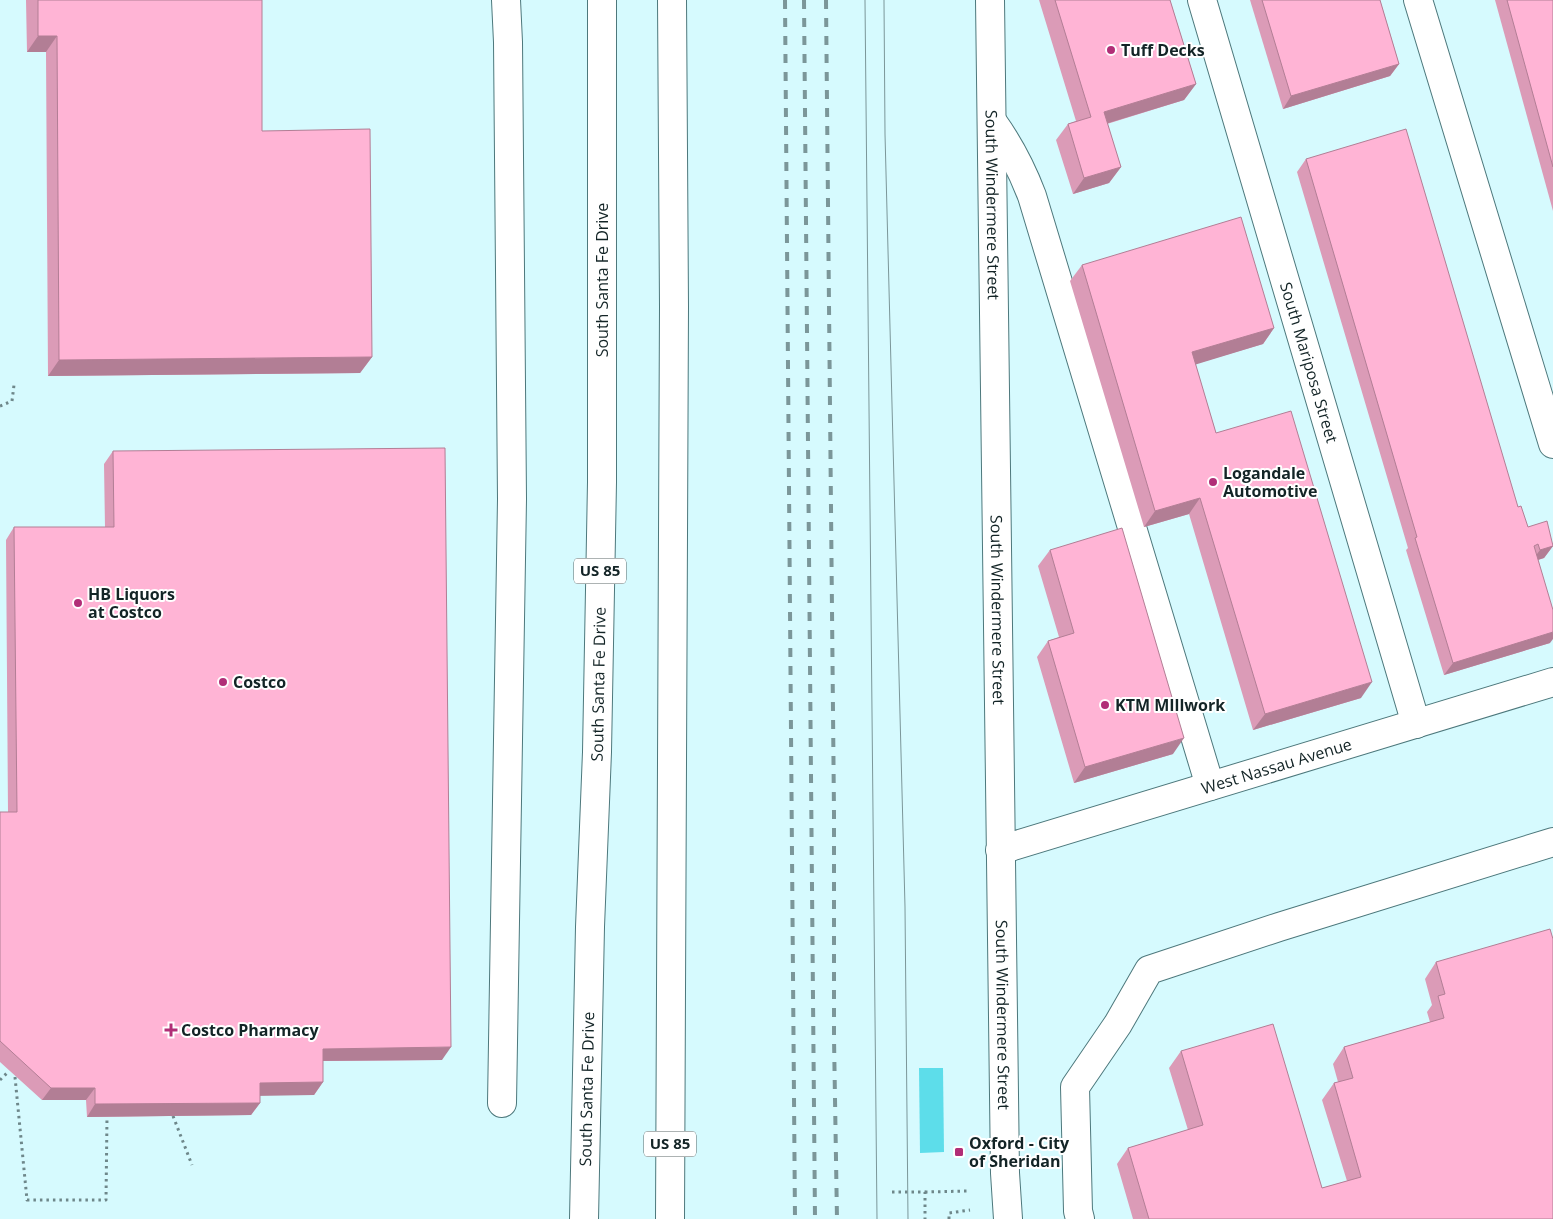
<svg xmlns="http://www.w3.org/2000/svg" width="1553" height="1219" viewBox="0 0 1553 1219" font-family="'Open Sans',sans-serif">
<rect width="100%" height="100%" fill="#d6fafe"/>
<polygon fill="#5dddea" points="919,1068 943,1068 944,1152 920,1153"/>
<g fill="none" stroke-linecap="round" stroke-linejoin="round">
<defs>
<g id="minor">
<path id="s1" d="M990,0L1005,1173L1008,1219"/>
<path id="s2" d="M1202,0L1416,724"/>
<polyline points="1418,0 1553,444"/>
<path d="M992,121C1010,146 1021,167 1032,196L1210,786"/>
<path id="s3" d="M1000,850L1553,682"/>
<polyline points="502,1103 512,499 508,42 506,0"/>
<polyline points="1080,1219 1078,1211 1075,1087 1118,1024 1149,970 1279,927 1553,842"/>
</g>
<g id="highway">
<path id="s4" d="M584,1219L590,927L597,752L602,482V0"/>
<polyline points="670,1219 674,306 672,0"/>
</g>
</defs>
<use href="#minor" stroke="#4d787c" stroke-width="30"/>
<use href="#highway" stroke="#4d787c" stroke-width="30"/>
<g stroke="#6e878a" stroke-width="3" stroke-dasharray="2.5 4" stroke-linecap="butt">
<polyline points="0,406 12,401 14,385"/>
<polyline points="15,1077 27,1200 106,1200 107,1117"/>
<polyline points="0,1080 9,1071"/>
<polyline points="173,1116 192,1165"/>
<polyline points="892,1192 925,1192 925,1219"/>
<polyline points="925,1192 968,1191"/>
<polyline points="949,1219 949,1213 970,1210"/>
</g>
<use href="#minor" stroke="#fff" stroke-width="28"/>
<use href="#highway" stroke="#fff" stroke-width="28"/>
<g stroke="#7b9699" stroke-width="1">
<polyline points="865,0 877,1219"/>
<polyline points="884,0 885,134 905,907 908,1219"/>
</g>
<g stroke="#7b9699" stroke-width="4" stroke-dasharray="9 9" stroke-linecap="butt">
<polyline points="785,0 795,1219"/>
<polyline points="804,0 815,1219"/>
<polyline points="826,0 834,813 834,1038 837,1219"/>
</g>
</g>
<g fill="#db9bb7">
<polygon points="26,0 262,0 262,131 372,357 360,373 48,376 46,52 27,52"/>
<polygon points="1039,0 1170,0 1196,84 1184,100 1107,124 1121,167 1109,183 1073,194 1056,140 1068,124 1076,121"/>
<polygon points="1250,0 1380,0 1399,64 1390,76 1283,109"/>
<polygon points="1495,0 1553,0 1553,211"/>
<polygon points="1306,159 1518,507 1528,527 1553,546 1544,558 1538,560 1550,643 1444,675 1406,550 1408,548 1297,172"/>
<polygon points="1082,265 1274,328 1263,344 1195,364 1216,433 1361,698 1253,730 1189,514 1144,527 1070,281"/>
<polygon points="113,451 442,1060 323,1061 323,1082 314,1095 260,1095 260,1103 251,1115 87,1117 86,1100 42,1100 0,1062 0,812 8,812 6,540 14,527 105,527 104,464"/>
<polygon points="1050,550 1173,754 1074,783 1037,657 1048,641 1059,637 1038,566"/>
<polygon points="1436,962 1553,1219 1133,1219 1117,1164 1128,1148 1188,1130 1169,1068 1181,1051 1322,1188 1347,1181 1322,1100 1334,1083 1338,1082 1333,1064 1344,1047 1430,1022 1427,1012 1432,1005 1425,979"/>
</g>
<g fill="#b27e95">
<polygon points="38,36 57,36 46,52 27,52"/>
<polygon points="1399,64 1390,76 1283,109 1291,96"/>
<polygon points="1196,84 1184,100 1092,128 1104,112"/>
<polygon points="1121,167 1109,183 1073,194 1084,178"/>
<polygon points="1274,328 1263,344 1181,369 1192,352"/>
<polygon points="372,357 360,373 48,376 59,360"/>
<polygon points="1200,498 1189,514 1144,527 1155,511"/>
<polygon points="1553,546 1544,558 1531,562 1540,550"/>
<polygon points="1553,632 1553,639 1550,643 1444,675 1453,663"/>
<polygon points="1372,682 1361,698 1253,730 1265,714"/>
<polygon points="1184,738 1173,754 1074,783 1085,767"/>
<polygon points="451,1047 442,1060 314,1061 323,1049"/>
<polygon points="323,1082 314,1095 251,1096 260,1083"/>
<polygon points="51,1088 95,1088 86,1100 42,1100"/>
<polygon points="260,1103 251,1115 87,1117 95,1104"/>
</g>
<g fill="#ffb4d5" stroke="#b27e95">
<polygon points="38,0 262,0 262,131 370,129 372,357 59,360 57,36 38,36"/>
<polygon points="1055,0 1170,0 1196,84 1104,112 1121,167 1084,178 1068,124 1091,117"/>
<polygon points="1262,0 1380,0 1399,64 1291,96"/>
<polygon points="1507,0 1553,0 1553,167"/>
<polygon points="1406,129 1518,507 1521,506 1528,527 1547,521 1553,546 1540,550 1538,544 1534,546 1553,610 1553,632 1453,663 1415,538 1417,537 1306,159"/>
<polygon points="1241,217 1274,328 1192,352 1216,433 1291,411 1372,682 1265,714 1200,498 1155,511 1082,265"/>
<polygon points="445,448 451,1047 323,1049 323,1082 260,1083 260,1103 95,1104 95,1088 51,1088 0,1041 0,812 17,812 14,527 114,527 113,451"/>
<polygon points="1122,528 1184,738 1085,767 1048,641 1074,633 1050,550"/>
<polygon points="1550,929 1553,939 1553,1219 1149,1219 1128,1148 1203,1125 1181,1051 1273,1024 1322,1188 1361,1177 1334,1083 1353,1078 1344,1047 1444,1018 1438,996 1445,994 1436,962"/>
</g>
<g fill="#b12e77" stroke="#fff" stroke-width="2">
<circle cx="1111" cy="50" r="5"/>
<circle cx="1213" cy="482" r="5"/>
<circle cx="78" cy="603" r="5"/>
<circle cx="223" cy="682" r="5"/>
<circle cx="1105" cy="705" r="5"/>
<path d="M168.5 1022.5h5v5h5v5h-5v5h-5v-5h-5v-5h5z"/>
<rect x="954" y="1147" width="10" height="10" rx="2.5"/>
</g>
<g text-anchor="middle" stroke-width="4" stroke-linejoin="round" paint-order="stroke">
<g fill="#fff" stroke="#5a6667" stroke-width="1">
<rect x="574" y="558.5" width="52" height="25" rx="4"/>
<rect x="644" y="1131.5" width="52" height="25" rx="4"/>
</g>
<g font-size="15" font-weight="bold" fill="#132426">
<text x="600" y="576">US 85</text>
<text x="670" y="1149">US 85</text>
</g>
<g font-size="16" font-weight="bold" fill="#132426" stroke="#fff" text-anchor="start">
<text x="1121" y="56">Tuff Decks</text>
<text x="1223" y="479">Logandale<tspan x="1223" dy="18">Automotive</tspan></text>
<text x="88" y="600">HB Liquors<tspan x="88" dy="18">at Costco</tspan></text>
<text x="233" y="688">Costco</text>
<text x="1115" y="711">KTM MIllwork</text>
<text x="181" y="1036">Costco Pharmacy</text>
<text x="969" y="1149">Oxford - City<tspan x="969" dy="18">of Sheridan</tspan></text>
</g>
<g font-size="16" fill="#132426" stroke="#fff">
<text dy="6" stroke="none"><textPath href="#s1" startOffset="205">South Windermere Street</textPath></text>
<text transform="translate(602 280) rotate(-90)" y="6">South Santa Fe Drive</text>
<text dy="6" stroke="none"><textPath href="#s2" startOffset="378">South Mariposa Street</textPath></text>
<text dy="6" stroke="none"><textPath href="#s1" startOffset="610">South Windermere Street</textPath></text>
<text dy="6" stroke="none"><textPath href="#s4" startOffset="535">South Santa Fe Drive</textPath></text>
<text dy="6" stroke="none"><textPath href="#s3" startOffset="289">West Nassau Avenue</textPath></text>
<text dy="6" stroke="none"><textPath href="#s1" startOffset="1015">South Windermere Street</textPath></text>
<text dy="6" stroke="none"><textPath href="#s4" startOffset="130">South Santa Fe Drive</textPath></text>
</g>
</g>
</svg>
